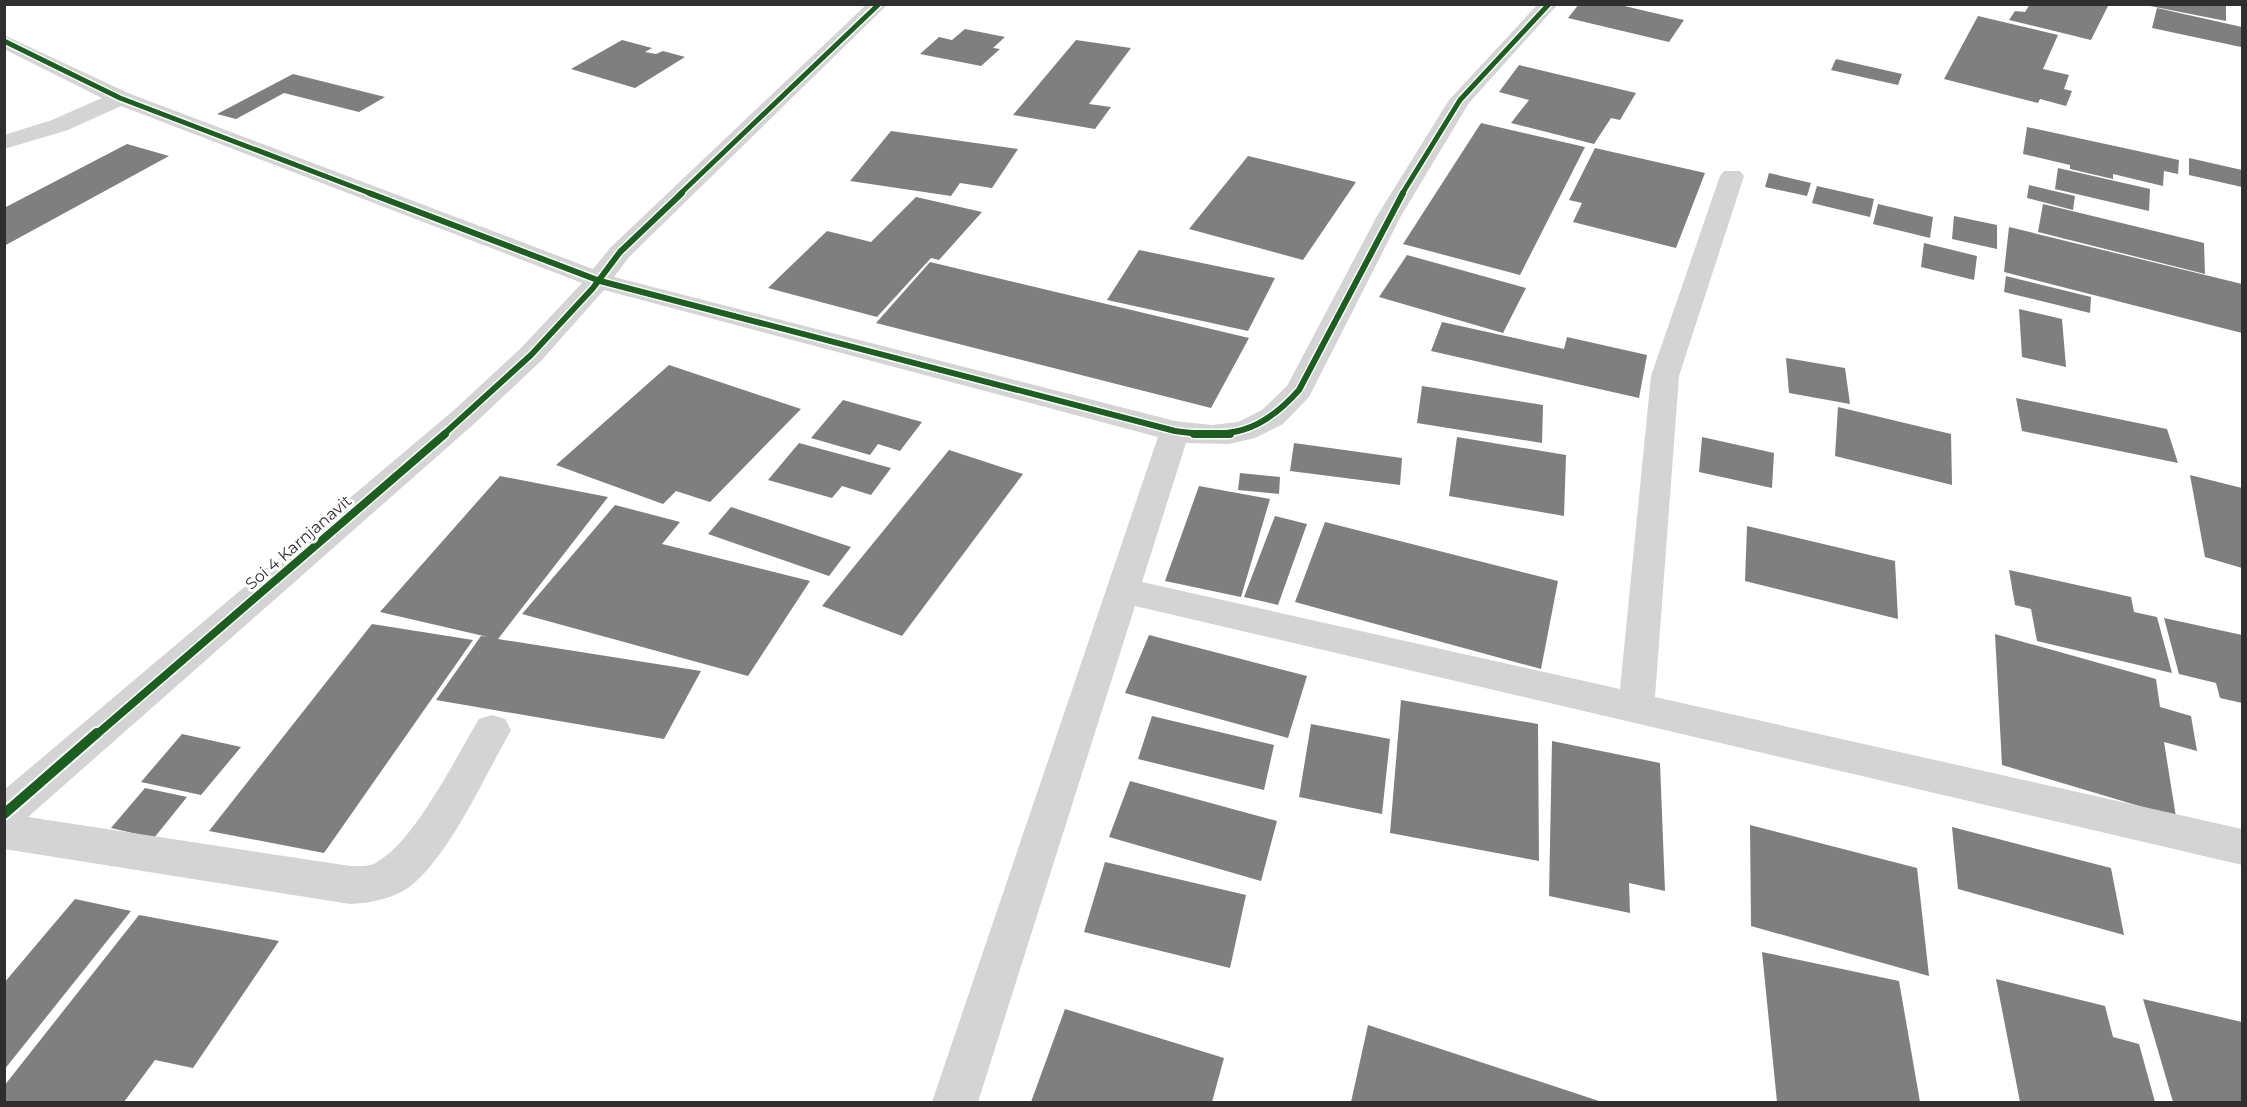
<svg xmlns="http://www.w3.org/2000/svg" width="2247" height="1107" viewBox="0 0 2247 1107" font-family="Montserrat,sans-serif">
<rect width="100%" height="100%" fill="#fff"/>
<g fill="#7f7f7f">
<polygon points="1579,4 1616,4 1684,20 1669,42 1568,18"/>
<polygon points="2030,4 2109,4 2091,40 2009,20 2015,11 2025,12"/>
<polygon points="2151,4 2226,4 2226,21 2150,6"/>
<polygon points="2157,8 2242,27 2241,47 2152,28"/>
<polygon points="1978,16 2058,35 2043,69 2069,75 2064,89 2072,91 2066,106 2040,99 2038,103 1944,79"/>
<polygon points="965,29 1005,37 993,48 1000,49 981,66 920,54 939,37 952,40"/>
<polygon points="622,40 652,48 645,52 656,54 663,51 685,57 635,88 571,69"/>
<polygon points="1076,40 1131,48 1089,104 1111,107 1095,129 1013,115"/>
<polygon points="1836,59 1902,74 1898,85 1831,70"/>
<polygon points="1519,65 1636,93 1620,120 1611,118 1594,144 1511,123 1529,100 1499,92"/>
<polygon points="293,74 385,97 359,112 284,93 236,119 217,114"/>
<polygon points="1481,123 1585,147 1520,275 1403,244"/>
<polygon points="2027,127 2179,160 2178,174 2164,171 2163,186 2113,174 2113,179 2070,169 2070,165 2023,154"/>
<polygon points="891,131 1018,149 992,188 960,183 951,196 850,181"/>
<polygon points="127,144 169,156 4,246 4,208"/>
<polygon points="1595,148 1705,173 1676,248 1573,222 1582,203 1569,200"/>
<polygon points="1248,156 1356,182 1303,260 1189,229"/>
<polygon points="2189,158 2242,170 2242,187 2189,175"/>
<polygon points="2058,168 2150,189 2149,211 2055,189"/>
<polygon points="1769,173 1811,183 1807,196 1765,187"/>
<polygon points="2029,185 2075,196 2073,210 2027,198"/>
<polygon points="1817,186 1874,199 1870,217 1812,203"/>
<polygon points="916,197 982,212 939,260 931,258 877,317 768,288 827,231 871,242"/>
<polygon points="1878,204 1933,217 1930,238 1873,224"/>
<polygon points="2043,204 2204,243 2205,274 2038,232"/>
<polygon points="1954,216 1997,225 1997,249 1952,239"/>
<polygon points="2009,227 2242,284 2242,333 2004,272"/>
<polygon points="1924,243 1977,256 1974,280 1921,267"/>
<polygon points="1139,250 1275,278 1248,331 1107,300"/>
<polygon points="1407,255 1526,288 1503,333 1379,297"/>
<polygon points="930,262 1249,338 1211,408 876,323"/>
<polygon points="2006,276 2091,297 2090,313 2004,292"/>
<polygon points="2019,309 2062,319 2066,367 2022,357"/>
<polygon points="1442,322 1564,349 1567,337 1647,355 1639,398 1431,351"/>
<polygon points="1786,358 1845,368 1850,404 1789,393"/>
<polygon points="669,365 801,409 710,502 676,491 663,504 556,465"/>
<polygon points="1422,386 1543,405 1542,443 1417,423"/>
<polygon points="2016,398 2167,429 2178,463 2022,431"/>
<polygon points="843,400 922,422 900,451 878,444 870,455 811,438"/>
<polygon points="1838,407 1951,434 1952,485 1835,456"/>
<polygon points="1457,437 1566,455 1564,516 1449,496"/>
<polygon points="1702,437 1774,453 1772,488 1699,472"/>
<polygon points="799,443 891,468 871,495 842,486 832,498 768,480"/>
<polygon points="1294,443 1402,458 1400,485 1290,471"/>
<polygon points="949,450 1023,474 902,636 822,606"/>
<polygon points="1240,473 1280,477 1279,494 1238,490"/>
<polygon points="2190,475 2242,488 2242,568 2205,557"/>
<polygon points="500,476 608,497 498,639 701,671 664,739 436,700 481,636 488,637 380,612"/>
<polygon points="1199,486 1270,499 1241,597 1165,581"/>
<polygon points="615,505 680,522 662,544 810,581 748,676 522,614"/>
<polygon points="731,507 851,547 829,576 708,534"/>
<polygon points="1275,516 1307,524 1278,605 1244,597"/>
<polygon points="1325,522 1558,581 1541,669 1295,602"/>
<polygon points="1747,526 1895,561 1898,619 1745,581"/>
<polygon points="2009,570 2131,597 2134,612 2157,617 2172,673 2037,641 2031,609 2015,605"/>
<polygon points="2164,618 2242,635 2242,703 2220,698 2216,683 2179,674"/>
<polygon points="372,624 473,640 324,853 209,831"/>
<polygon points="1995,634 2156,679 2160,707 2191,716 2197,751 2164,742 2176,817 2002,765"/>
<polygon points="1149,635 1307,676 1288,738 1125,693"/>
<polygon points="1401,700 1538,724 1539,861 1390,833"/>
<polygon points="1152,716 1274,745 1264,790 1138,759"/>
<polygon points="1311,724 1390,739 1382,814 1299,797"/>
<polygon points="182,734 241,747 201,795 141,782"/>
<polygon points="1552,741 1660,763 1665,891 1629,883 1630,913 1549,896"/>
<polygon points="1130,781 1277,821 1261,881 1109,837"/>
<polygon points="145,788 187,797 154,838 111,828"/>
<polygon points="1750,825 1917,868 1929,976 1751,926"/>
<polygon points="1952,827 2111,868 2124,935 1958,889"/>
<polygon points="1105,862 1246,895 1230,968 1084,932"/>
<polygon points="75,899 131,911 4,1070 4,983"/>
<polygon points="139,915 279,941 193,1068 155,1060 124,1102 4,1102 4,1086"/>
<polygon points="1762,952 1899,981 1920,1102 1777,1102"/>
<polygon points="1996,979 2105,1006 2113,1037 2139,1044 2155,1102 2020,1102"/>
<polygon points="2143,999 2242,1022 2242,1102 2173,1102"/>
<polygon points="1065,1009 1224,1058 1212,1102 1031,1102"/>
<polygon points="1368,1025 1602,1102 1351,1102"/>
</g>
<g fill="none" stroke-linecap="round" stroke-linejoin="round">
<path fill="#d4d4d4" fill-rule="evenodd" d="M867,4H888L629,257L614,277L1175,421L1212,425L1238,422L1262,410L1287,386L1377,216L1449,100L1538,4H1558L1469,103L1401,216L1309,397L1283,424L1255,438L1229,444L1186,443L1142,582L1620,689L1651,376L1720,176L1724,171H1740L1744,176L1679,376L1655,697L2242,829V865L1135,606L978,1102H932L1158,437L604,290L541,361L475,423L28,817L350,866C359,866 370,867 377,862C415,841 456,757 479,719L492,715L505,719L511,730L505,741C481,784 447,859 408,888C392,899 369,903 350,904L4,849V790L454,410L521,348L582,283L121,106L68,130L4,149V135L52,120L102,98L4,49V35L128,93L593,269L611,247Z"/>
<defs>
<g id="cycleway-far3">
<polyline points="4,41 120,98 372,194"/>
<polyline points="680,194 879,4"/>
<polyline points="1402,194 1460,100 1549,4"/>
</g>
<g id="cycleway-far2">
<path d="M369,193L600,281L1175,431C1230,439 1261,433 1299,390L1403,193"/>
<polyline points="443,435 531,355 593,288 620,252 682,193"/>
</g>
<g id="cycleway-far1">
<polyline points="1194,434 1230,434"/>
<polyline points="96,735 445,434"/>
</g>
<polyline id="cycleway" points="4,814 97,733"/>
</defs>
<use href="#cycleway-far3" stroke="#fff" stroke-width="8"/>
<use href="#cycleway-far2" stroke="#fff" stroke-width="9"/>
<use href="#cycleway-far1" stroke="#fff" stroke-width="11"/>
<use href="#cycleway" stroke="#fff" stroke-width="14"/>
<use href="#cycleway-far3" stroke="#1b5e20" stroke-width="5"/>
<use href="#cycleway-far2" stroke="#1b5e20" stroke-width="6"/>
<use href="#cycleway-far1" stroke="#1b5e20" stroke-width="8"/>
<use href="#cycleway" stroke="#1b5e20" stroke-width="10"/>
</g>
<g text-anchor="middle" stroke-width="6" stroke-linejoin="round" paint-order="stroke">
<g font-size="16" fill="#2f2f2f" stroke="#fff">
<text transform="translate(298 542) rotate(-41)" y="6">Soi 4 Karnjanavit</text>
</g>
</g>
<rect width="2247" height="1107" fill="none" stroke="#2f2f2f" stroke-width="12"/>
</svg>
